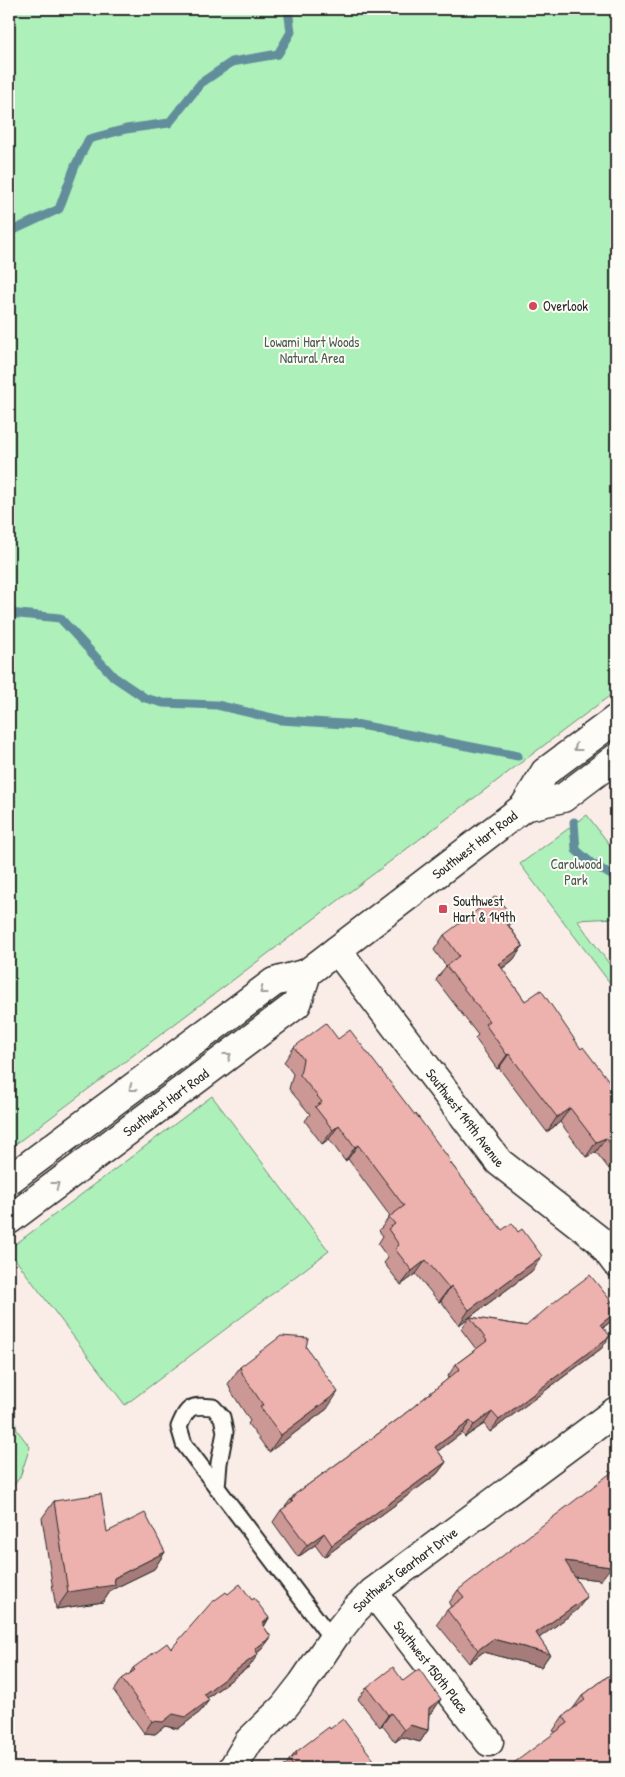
<svg xmlns="http://www.w3.org/2000/svg" width="625" height="1777" viewBox="0 0 625 1777" font-family="'Patrick Hand',sans-serif">
<rect width="100%" height="100%" fill="#faede8"/>
<filter id="ink" filterUnits="userSpaceOnUse"><feTurbulence type="fractalNoise" baseFrequency=".02" numOctaves="2"/><feDisplacementMap in="SourceGraphic" scale="10" xChannelSelector="R" yChannelSelector="G"/><feConvolveMatrix kernelMatrix="1 2 1 2 8 2 1 2 1" color-interpolation-filters="sRGB"/></filter>
<g filter="url(#ink)">
<g fill="#adf0ba" stroke="#6c8e72">
<polygon points="9,9 616,9 616,691 9,1149"/>
<polygon points="587,815 616,853 616,918 577,920 616,973 616,991 520,864"/>
<polygon points="212,1096 329,1251 125,1405 9,1251 9,1249"/>
<polygon points="9,1390 17,1430 30,1447 20,1477 9,1492"/>
</g>
<g fill="none" stroke-linecap="round" stroke-linejoin="round">
<g stroke="#628e9c" stroke-width="9">
<polyline points="9,231 16,229 59,209 75,166 89,139 126,129 169,123 201,83 232,62 278,54 291,32 288,9"/>
<polyline points="9,613 60,618 114,677 145,698 163,703 217,705 281,720 360,725 518,756"/>
<polyline points="574,822 576,850 591,863 616,878"/>
</g>
<defs>
<path id="service" d="M217,1488L219,1463L225,1432L222,1417L213,1407C190,1405 188,1406 179,1427L184,1444L332,1639"/>
<g id="minor">
<path id="s1" d="M337,950L499,1162L599,1240L616,1263"/>
<path id="s2" d="M373,1592L489,1742"/>
<path id="s3" d="M233,1768L249,1741L284,1707L302,1684L336,1634L355,1610L373,1592L616,1411"/>
</g>
<g id="secondary">
<polyline points="524,807 563,798 616,758"/>
<path id="s4" d="M9,1180L274,982L307,973L337,950L524,807L545,772L616,719"/>
<path id="s5" d="M9,1220L297,1004L307,973"/>
</g>
</defs>
<use href="#service" stroke="#2b2b2b" stroke-width="19"/>
<use href="#minor" stroke="#2b2b2b" stroke-width="31"/>
<use href="#secondary" stroke="#2b2b2b" stroke-width="31"/>
<use href="#service" stroke="#fdfcf7" stroke-width="15"/>
<use href="#minor" stroke="#fdfcf7" stroke-width="28"/>
<use href="#secondary" stroke="#fdfcf7" stroke-width="28"/>
</g>
<g fill="#cc9896" stroke="#2b2b2b">
<polygon points="514,919 509,926 523,946 513,960 502,969 525,1001 581,1049 616,1090 616,1163 609,1169 596,1152 586,1157 560,1122 547,1132 499,1068 497,1069 475,1038 478,1035 436,980 446,966 434,950 444,935"/>
<polygon points="338,1039 415,1115 450,1160 449,1161 532,1271 459,1325 441,1301 439,1302 416,1274 401,1285 384,1263 388,1258 378,1244 383,1236 379,1231 390,1216 348,1159 345,1161 329,1139 322,1144 305,1121 310,1114 289,1089 293,1074 284,1062 294,1047"/>
<polygon points="616,1307 616,1314 610,1322 604,1327 602,1348 490,1432 484,1424 465,1437 462,1433 438,1451 446,1462 437,1474 324,1557 315,1545 298,1557 273,1522 281,1510 286,1507 285,1507 294,1495 397,1420 449,1378 448,1376 456,1364 476,1349 461,1329 470,1317 526,1326"/>
<polygon points="306,1347 327,1409 269,1452 248,1424 250,1421 231,1391 228,1384 240,1367"/>
<polygon points="54,1501 107,1532 165,1552 154,1569 111,1590 103,1602 56,1609 42,1518"/>
<polygon points="616,1553 612,1556 601,1580 574,1577 577,1610 539,1638 550,1654 541,1667 483,1652 469,1663 437,1624 447,1610 451,1607 449,1603 458,1590"/>
<polygon points="228,1594 252,1600 269,1618 264,1627 271,1637 262,1649 257,1653 250,1666 207,1698 209,1700 200,1712 178,1729 165,1726 155,1734 144,1733 114,1691 122,1679 129,1675 133,1668 171,1649"/>
<polygon points="616,1670 616,1768 555,1732 553,1731 563,1716 572,1710 582,1696"/>
<polygon points="403,1681 441,1699 433,1711 429,1714 428,1730 420,1742 402,1737 395,1742 382,1725 380,1727 358,1699 367,1687"/>
<polygon points="330,1729 380,1768 283,1768 296,1752"/>
</g>
<g fill="#a67c7a" stroke="#2b2b2b">
<polygon points="523,946 513,960 489,978 499,964"/>
<polygon points="509,1054 499,1068 497,1069 507,1055"/>
<polygon points="570,1108 560,1122 547,1132 557,1117"/>
<polygon points="339,1125 329,1139 322,1144 333,1130"/>
<polygon points="606,1138 596,1152 586,1157 596,1142"/>
<polygon points="358,1145 348,1159 345,1161 355,1147"/>
<polygon points="616,1158 616,1163 609,1169"/>
<polygon points="542,1256 532,1271 459,1325 469,1310"/>
<polygon points="426,1260 416,1274 401,1285 412,1271"/>
<polygon points="451,1286 441,1301 439,1302 449,1288"/>
<polygon points="616,1312 616,1314 610,1322 592,1336 601,1324"/>
<polygon points="610,1336 602,1348 490,1432 499,1420"/>
<polygon points="338,1392 327,1409 269,1452 281,1435"/>
<polygon points="492,1412 484,1424 465,1437 474,1425"/>
<polygon points="470,1421 462,1433 427,1459 435,1447"/>
<polygon points="446,1462 437,1474 324,1557 332,1545"/>
<polygon points="324,1533 315,1545 298,1557 307,1545"/>
<polygon points="616,1546 616,1553 603,1562 612,1549"/>
<polygon points="165,1552 154,1569 111,1590 103,1602 56,1609 68,1592 114,1578"/>
<polygon points="565,1561 611,1567 601,1580 556,1575"/>
<polygon points="587,1597 577,1610 527,1647 536,1633"/>
<polygon points="269,1618 261,1630 262,1624"/>
<polygon points="271,1637 262,1649 246,1661 255,1649"/>
<polygon points="493,1639 550,1654 541,1667 483,1652 469,1663 478,1650"/>
<polygon points="258,1654 250,1666 196,1706 204,1694"/>
<polygon points="441,1699 433,1711 421,1720 429,1708"/>
<polygon points="209,1700 200,1712 178,1729 165,1726 155,1734 144,1733 152,1721 173,1714"/>
<polygon points="391,1713 382,1725 380,1727 388,1715"/>
<polygon points="410,1725 428,1730 420,1742 402,1737 395,1742 404,1730"/>
</g>
<g fill="#edb1ae" stroke="#2b2b2b">
<polygon points="496,896 514,919 507,924 523,946 499,964 525,1001 541,990 581,1049 583,1047 616,1090 616,1151 606,1138 596,1142 570,1108 557,1117 509,1054 507,1055 485,1024 489,1021 446,966 459,956 444,935"/>
<polygon points="326,1023 338,1039 350,1030 415,1115 416,1114 450,1160 449,1161 502,1230 512,1223 518,1232 522,1229 542,1256 469,1310 451,1286 449,1288 426,1260 412,1271 395,1249 399,1245 388,1229 395,1224 389,1217 404,1206 358,1145 355,1147 339,1125 333,1130 315,1107 322,1102 300,1075 303,1059 294,1047"/>
<polygon points="590,1275 616,1307 616,1312 601,1324 610,1336 499,1420 492,1412 474,1425 470,1421 435,1447 446,1462 332,1545 324,1533 307,1545 281,1510 293,1502 291,1500 295,1497 294,1495 397,1420 460,1369 456,1364 487,1341 470,1317 526,1326 558,1299"/>
<polygon points="281,1336 308,1338 306,1347 338,1392 281,1435 260,1407 263,1405 243,1375 240,1367"/>
<polygon points="616,1469 616,1546 612,1549 611,1567 565,1561 587,1597 536,1633 550,1654 493,1639 478,1650 447,1610 464,1597 458,1590"/>
<polygon points="101,1494 107,1532 145,1513 165,1552 114,1578 115,1585 68,1592 54,1501"/>
<polygon points="240,1584 252,1600 254,1598 269,1618 262,1624 271,1637 255,1649 258,1654 204,1694 209,1700 186,1717 173,1714 163,1722 152,1721 122,1679 135,1670 133,1668 167,1643 171,1649 211,1603 226,1592 228,1594"/>
<polygon points="393,1667 403,1681 419,1669 441,1699 429,1708 428,1730 410,1725 404,1730 391,1713 388,1715 367,1687"/>
<polygon points="616,1670 616,1766 614,1768 507,1768 568,1723 563,1716 585,1700 582,1696"/>
<polygon points="343,1719 380,1768 295,1768 289,1760 297,1754 296,1752 329,1727 330,1729"/>
<polygon points="126,1763 127,1768 90,1768 89,1767"/>
</g>
<defs><path id="oneway-chevron" d="M-2-3.5L2.5 0L-2 3.5" fill="none" stroke-width="1.6" stroke-linecap="round" stroke-linejoin="round" transform="scale(1.25)"/></defs>
<g stroke="#9e9e9b">
<use href="#oneway-chevron" transform="translate(577 748) rotate(143)"/>
<use href="#oneway-chevron" transform="translate(263 991) rotate(143)"/>
<use href="#oneway-chevron" transform="translate(228 1056) rotate(-37)"/>
<use href="#oneway-chevron" transform="translate(132 1088) rotate(143)"/>
<use href="#oneway-chevron" transform="translate(56 1185) rotate(-37)"/>
</g>
</g>
<g fill="#d1495b" stroke="#fdfcf7" stroke-width="2">
<circle cx="533" cy="306" r="5"/>
<rect x="438" y="904" width="10" height="10" rx="2.5"/>
</g>
<g text-anchor="middle" stroke-width="4" stroke-linejoin="round" paint-order="stroke">
<g font-size="14" fill="#2b2b2b" stroke="#fdfcf7" text-anchor="start">
<text x="543" y="311">Overlook</text>
<text x="453" y="906">Southwest<tspan x="453" dy="16">Hart &amp; 149th</tspan></text>
</g>
<g font-size="14" fill="#4c5c4f" stroke="#fdfcf7">
<text x="312" y="347">Lowami Hart Woods<tspan x="312" dy="16">Natural Area</tspan></text>
<text x="576" y="869">Carolwood<tspan x="576" dy="16">Park</tspan></text>
</g>
<g font-size="14" fill="#2b2b2b" stroke="#fdfcf7">
<text dy="5" stroke="none"><textPath href="#s4" startOffset="576">Southwest Hart Road</textPath></text>
<text dy="5" stroke="none"><textPath href="#s5" startOffset="196">Southwest Hart Road</textPath></text>
<text dy="5" stroke="none"><textPath href="#s1" startOffset="211">Southwest 149th Avenue</textPath></text>
<text dy="5" stroke="none"><textPath href="#s3" startOffset="265">Southwest Gearhart Drive</textPath></text>
<text dy="5" stroke="none"><textPath href="#s2" startOffset="95">Southwest 150th Place</textPath></text>
</g>
</g>
<rect width="625" height="1777" fill="none" stroke="#fdfcf7" stroke-width="30"/>
<rect x="15" y="15" width="595" height="1747" fill="none" stroke="#2b2b2b" stroke-width="2" filter="url(#ink)"/>
</svg>
